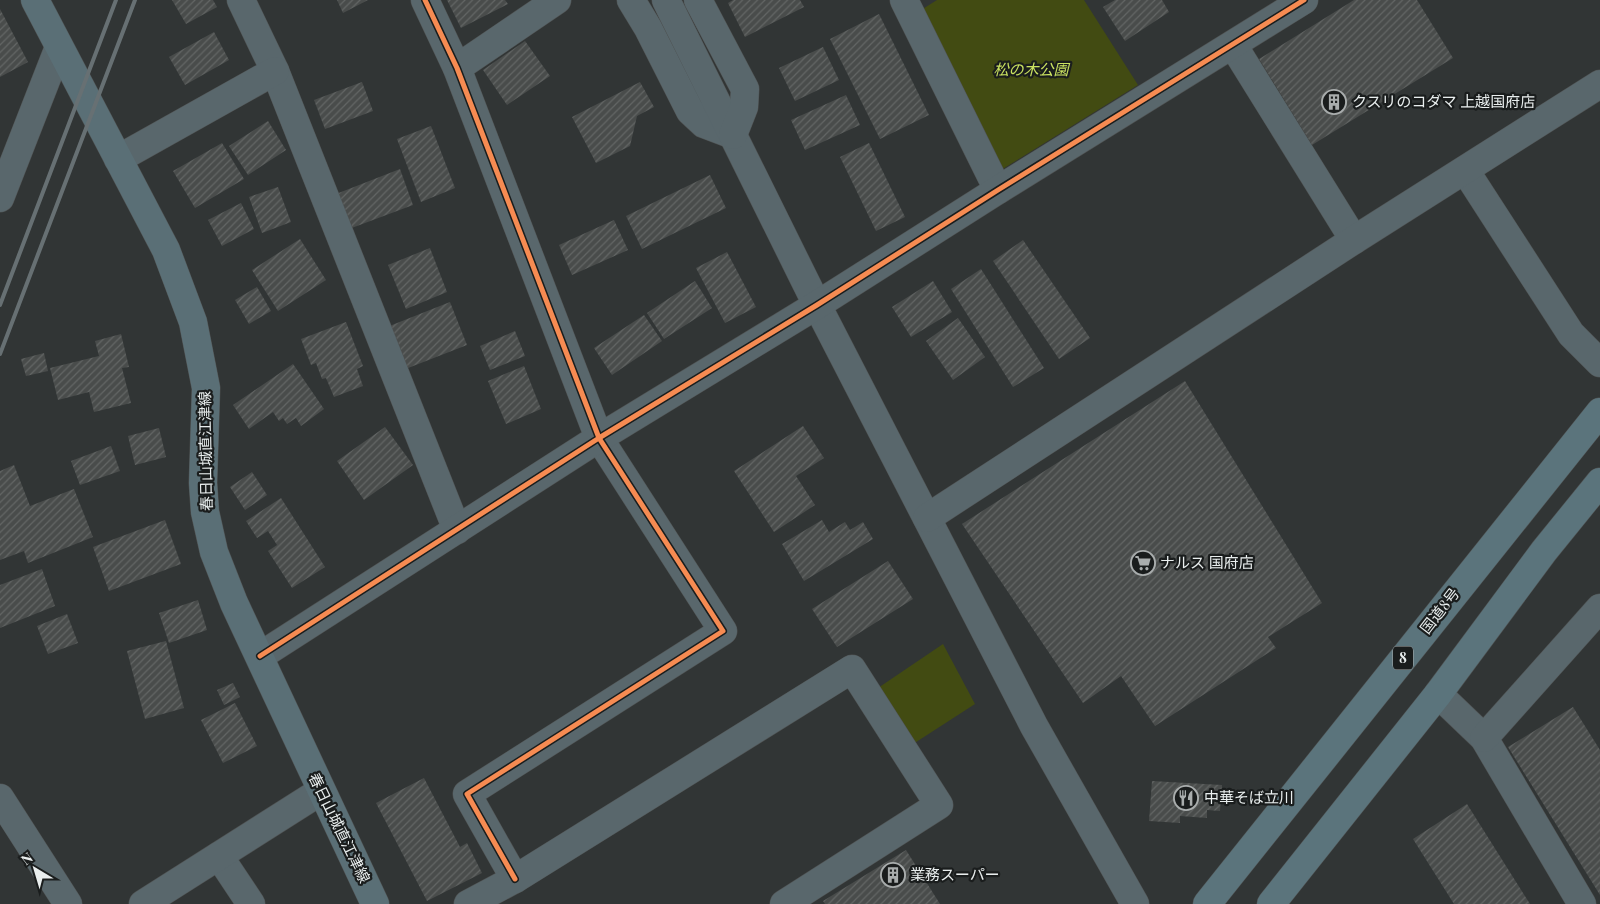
<svg xmlns="http://www.w3.org/2000/svg" width="1600" height="904" viewBox="0 0 1600 904" font-family="'Playfair Display','Noto Sans JP',serif">
<defs>
<pattern id="building-hatch" width="6" height="6" patternUnits="userSpaceOnUse" patternTransform="scale(1.25)"><rect width="6" height="6" fill="#494c4b"/><path d="M-1 1l2-2M0 6l6-6M5 7l2-2" fill="none" stroke="#636665"/></pattern>
</defs>
<rect width="100%" height="100%" fill="#313535"/>
<g fill="#424b12">
<polygon points="937,0 1084,0 1138,85 1001,170 921,10"/>
<polygon points="943,644 975,704 910,746 875,690"/>
</g>
<g fill="url(#building-hatch)">
<polygon points="172,0 213,0 217,7 186,24"/>
<polygon points="337,0 368,0 343,13"/>
<polygon points="447,0 505,0 508,4 461,28"/>
<polygon points="733,0 800,0 804,7 745,37 728,3"/>
<polygon points="1115,0 1162,0 1169,12 1125,41 1103,7"/>
<polygon points="1354,0 1417,0 1453,58 1312,145 1259,59"/>
<polygon points="0,9 28,62 0,77"/>
<polygon points="879,14 929,115 880,139 830,39"/>
<polygon points="214,32 229,60 185,85 169,57"/>
<polygon points="525,41 550,76 507,105 483,70"/>
<polygon points="823,47 839,80 795,101 779,68"/>
<polygon points="362,82 373,111 325,129 314,100"/>
<polygon points="640,82 654,107 637,116 630,146 596,163 572,117"/>
<polygon points="846,95 860,125 805,150 791,120"/>
<polygon points="268,121 286,150 248,175 229,146"/>
<polygon points="431,126 455,188 421,202 397,139"/>
<polygon points="222,143 244,179 195,208 173,171"/>
<polygon points="869,143 905,217 876,231 840,157"/>
<polygon points="400,169 413,205 349,229 336,194"/>
<polygon points="710,175 726,208 642,249 626,216"/>
<polygon points="278,187 291,222 262,233 249,197"/>
<polygon points="241,203 254,229 222,246 208,220"/>
<polygon points="614,220 628,250 572,275 559,245"/>
<polygon points="300,239 326,280 278,311 252,270"/>
<polygon points="1023,240 1090,338 1059,359 993,261"/>
<polygon points="430,248 447,292 406,309 388,265"/>
<polygon points="727,252 756,307 725,323 696,268"/>
<polygon points="981,269 1044,368 1013,387 951,289"/>
<polygon points="695,281 712,308 664,339 647,313"/>
<polygon points="933,281 952,312 911,337 892,307"/>
<polygon points="257,287 271,311 249,324 235,300"/>
<polygon points="450,302 467,345 403,370 387,327"/>
<polygon points="644,315 662,341 612,375 594,348"/>
<polygon points="958,318 985,357 953,380 926,341"/>
<polygon points="346,322 363,366 357,369 363,386 334,397 326,378 322,379 316,363 311,365 301,339"/>
<polygon points="515,331 525,356 490,370 480,346"/>
<polygon points="121,334 129,367 122,368 131,403 94,412 89,392 58,400 50,368 99,356 95,341"/>
<polygon points="44,353 48,371 26,376 21,359"/>
<polygon points="293,364 324,409 301,426 296,418 287,424 283,418 279,421 273,412 249,429 233,405"/>
<polygon points="524,366 541,409 506,424 488,381"/>
<polygon points="1185,381 1322,603 1268,637 1276,648 1155,726 1121,676 1083,703 962,524"/>
<polygon points="803,426 824,458 796,476 815,505 774,532 734,471"/>
<polygon points="385,427 413,465 364,500 337,461"/>
<polygon points="159,428 166,457 135,465 128,436"/>
<polygon points="111,446 120,471 80,485 71,461"/>
<polygon points="14,465 30,506 74,489 93,537 28,563 24,551 0,560 0,471"/>
<polygon points="252,472 267,495 245,510 230,487"/>
<polygon points="281,498 325,567 292,588 268,551 277,545 268,531 257,538 246,521"/>
<polygon points="165,520 181,564 109,591 93,547"/>
<polygon points="822,520 829,532 845,522 850,530 863,522 873,539 804,581 782,544"/>
<polygon points="888,561 913,599 837,647 812,609"/>
<polygon points="42,569 55,606 0,628 0,585"/>
<polygon points="198,600 207,630 169,643 159,613"/>
<polygon points="67,614 78,643 48,654 37,626"/>
<polygon points="166,641 184,708 145,719 127,651"/>
<polygon points="233,683 240,697 224,705 217,690"/>
<polygon points="235,703 257,746 223,763 201,720"/>
<polygon points="1573,707 1600,750 1600,895 1508,747"/>
<polygon points="424,778 460,847 467,843 482,873 427,901 376,803"/>
<polygon points="1152,781 1222,785 1220,811 1207,810 1207,818 1180,816 1180,823 1149,821"/>
<polygon points="1467,804 1530,904 1454,904 1413,839"/>
<polygon points="906,850 940,904 825,904 823,901"/>
</g>
<g fill="none" stroke-linecap="round" stroke-linejoin="round">
<defs>
<g id="minor">
<polyline points="241,0 275,71 457,530"/>
<polyline points="425,0 457,68 599,438 723,631 467,794 515,879"/>
<polyline points="631,0 648,28 690,111 704,124 733,135"/>
<polyline points="666,0 817,305 1034,726 1135,904"/>
<polyline points="698,0 745,89 744,107 733,135"/>
<polyline points="904,0 998,190"/>
<polyline points="1233,45 1354,240"/>
<polyline points="457,68 557,0"/>
<polyline points="118,159 275,71"/>
<polyline points="1465,170 1571,334 1600,363"/>
<polyline points="0,198 59,47"/>
<polyline points="927,518 1354,240 1600,84"/>
<polyline points="260,656 599,438 817,305 998,190 1304,0"/>
<polyline points="1438,694 1484,738 1582,904"/>
<polyline points="1484,738 1600,608"/>
<polyline points="0,798 68,904"/>
<polyline points="219,856 251,904"/>
<polyline points="143,904 321,791"/>
<polyline points="468,904 515,879 852,669 939,805 784,904"/>
</g>
<polyline id="major" points="35,0 166,250 193,322 206,388 203,483 205,512 214,552 234,603 375,904"/>
<g id="highway">
<polyline points="1207,904 1600,412"/>
<polyline points="1271,904 1438,694 1544,551 1600,482"/>
</g>
</defs>
<use href="#minor" stroke="#4f5252" stroke-width="29"/>
<use href="#major" stroke="#4f5252" stroke-width="29"/>
<use href="#highway" stroke="#4f5252" stroke-width="29"/>
<use href="#minor" stroke="#59676c" stroke-width="28"/>
<use href="#major" stroke="#5a6f76" stroke-width="28"/>
<use href="#highway" stroke="#5b747c" stroke-width="28"/>
<g stroke="#677073" stroke-width="4">
<polyline points="0,305 116,0"/>
<polyline points="0,354 135,0"/>
</g>
<defs>
<g id="cycleway">
<polyline points="425,0 457,68 599,438 723,631 467,794 515,879"/>
<polyline points="260,656 599,438 817,305 998,190 1304,0"/>
</g>
</defs>
<use href="#cycleway" stroke="#1a1d1d" stroke-width="8"/>
<use href="#cycleway" stroke="#f68b52" stroke-width="5"/>
</g>
<defs>
<symbol id="building-ring" viewBox="-11 -11 22 22"><circle r="9.5" fill="#1a1d1d" stroke="#a9adad" stroke-width="1.5"/><path d="M-4-6H4V6H1V3H-1V6H-4ZM-2.5-4.3h1.7v1.8h-1.7ZM.8-4.3h1.7v1.8H.8ZM-2.5-1h1.7V.8h-1.7ZM.8-1h1.7V.8H.8Z" fill="#a9adad"/></symbol>
<symbol id="supermarket-ring" viewBox="-11 -11 22 22"><circle r="9.5" fill="#1a1d1d" stroke="#a9adad" stroke-width="1.5"/><path d="M-6-5.5h2.5l.6 2H6L4.5 2H-2.5L-4.4-4H-6ZM-1.5 3.2a1.3 1.3 0 1 0 .1 0ZM3 3.2a1.3 1.3 0 1 0 .1 0Z" fill="#a9adad"/></symbol>
<symbol id="restaurant-ring" viewBox="-11 -11 22 22"><circle r="9.5" fill="#1a1d1d" stroke="#a9adad" stroke-width="1.5"/><path d="M-5-6h1v4h1v-4h1v4h1v-4h1v5L-1.5 .5V6h-2V.5L-5-1ZM5-6V6H3V1.5H1.5Q1.5-4 5-6Z" fill="#a9adad"/></symbol>
</defs>
<g fill-rule="evenodd">
<use href="#building-ring" x="1320" y="88" width="28" height="28"/>
<use href="#supermarket-ring" x="1129" y="549" width="28" height="28"/>
<use href="#restaurant-ring" x="1172" y="784" width="28" height="28"/>
<use href="#building-ring" x="879" y="861" width="28" height="28"/>
</g>
<g text-anchor="middle" stroke-width="4.5" stroke-linejoin="round" paint-order="stroke">
<rect fill="#1a1d1d" stroke="#abafaf" stroke-width="1" x="1393" y="646.5" width="20" height="23" rx="4"/>
<g font-size="14" font-weight="bold" fill="#e9eeee">
<text x="1403" y="663">8</text>
</g>
<g font-size="15" font-style="italic" fill="#cae260" stroke="#1a1d1d">
<text x="1031" y="75">松の木公園</text>
</g>
<g font-size="15" fill="#e9eeee" stroke="#1a1d1d" text-anchor="start">
<text x="1352" y="107">クスリのコダマ 上越国府店</text>
<text x="1160" y="568">ナルス 国府店</text>
<text x="1204" y="803">中華そば立川</text>
<text x="910" y="880">業務スーパー</text>
</g>
<g font-size="15" fill="#e9eeee" stroke="#1a1d1d">
<text transform="translate(206 451) rotate(-91)" y="5">春日山城直江津線</text>
<text transform="translate(1440 611) rotate(-52)" y="5">国道8号</text>
<text transform="translate(339 828) rotate(64)" y="5">春日山城直江津線</text>
</g>
</g>
<g transform="translate(35 869) rotate(322)" stroke="#1a1d1d" stroke-width="4" paint-order="stroke">
<path d="M0-4L9 19L0 12L-9 19Z" fill="#e9eeee"/>
<text y="-8" font-size="14" font-weight="bold" text-anchor="middle" fill="#e9eeee">N</text>
</g>
</svg>
